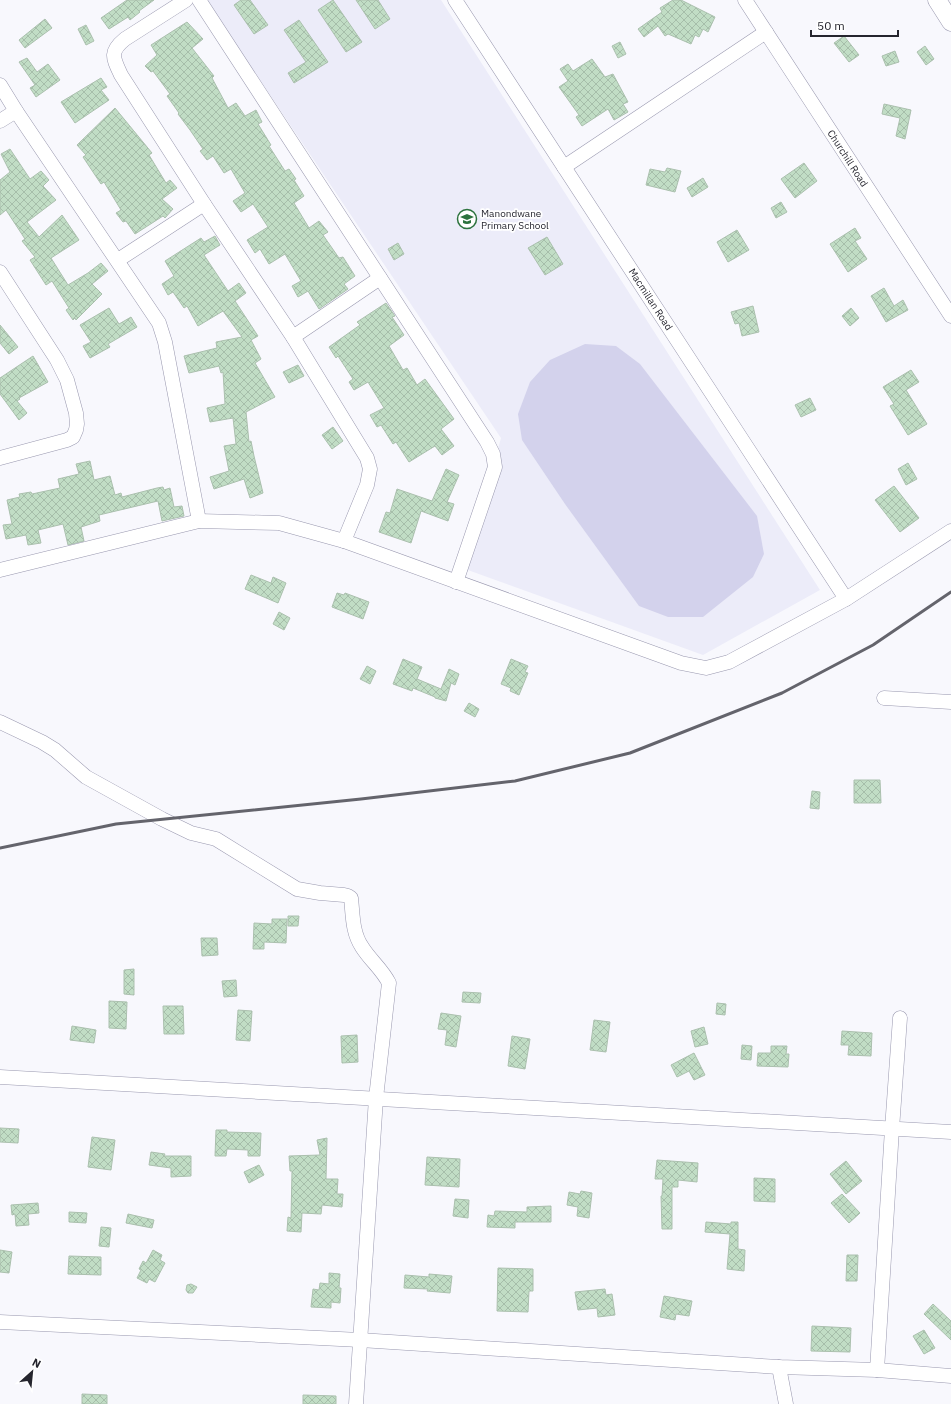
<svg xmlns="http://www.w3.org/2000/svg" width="951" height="1404" viewBox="0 0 951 1404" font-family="'IBM Plex Sans',sans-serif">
<defs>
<pattern id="building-cross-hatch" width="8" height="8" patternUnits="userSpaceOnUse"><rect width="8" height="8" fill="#c1ddc5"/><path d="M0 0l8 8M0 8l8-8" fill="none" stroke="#a6beaa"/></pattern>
</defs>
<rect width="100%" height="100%" fill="#f8f8fd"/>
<polygon fill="#ececf9" points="206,0 441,0 820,590 703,655 465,569 501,438"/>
<polygon fill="#d3d2ec" points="585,344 616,346 640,364 757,516 764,554 753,577 703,617 668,617 639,606 565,504 522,440 518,414 530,382 550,360"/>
<g fill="url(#building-cross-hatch)" stroke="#abc0ae">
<polygon points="127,0 154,0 139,11 140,12 130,20 128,17 109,29 101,18"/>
<polygon points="241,0 250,0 268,25 254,34 234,5"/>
<polygon points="333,0 362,42 346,52 318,10"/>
<polygon points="356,0 378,0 390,19 375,29"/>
<polygon points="673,0 681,0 715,17 708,32 703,29 699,37 695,35 691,44 668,34 665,36 658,26 644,37 638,29 662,12 660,8"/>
<polygon points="45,19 52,28 25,48 19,40"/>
<polygon points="299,20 328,62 294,83 288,73 306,62 284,30"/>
<polygon points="187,22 203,39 192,48 214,76 212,78 228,108 236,103 245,116 256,110 262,122 258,124 271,145 269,146 285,171 289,169 296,179 294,180 304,196 294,203 309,228 319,221 328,232 323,235 339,258 343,257 355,276 344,284 348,289 319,309 308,291 298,297 292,286 301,281 285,254 269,264 260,249 255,253 247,240 268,227 253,204 241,212 233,201 245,193 231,169 224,173 213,156 207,160 200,151 203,149 190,130 178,114 179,113 167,96 170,94 153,71 151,72 145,66 157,55 151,45"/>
<polygon points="86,25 94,41 86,45 78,29"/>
<polygon points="844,36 859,55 849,62 834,43"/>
<polygon points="620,42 626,54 618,58 612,46"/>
<polygon points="925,46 934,59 926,65 917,52"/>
<polygon points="895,51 899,62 886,66 882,56"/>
<polygon points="27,58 37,72 48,64 60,80 36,97 30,88 35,85 19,62"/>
<polygon points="592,59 605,77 613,74 628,102 623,104 628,112 614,120 608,109 582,126 576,117 579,115 559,87 568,81 560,69 568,64 573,71"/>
<polygon points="101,78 107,87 101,90 109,100 75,123 61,102"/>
<polygon points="884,104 911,110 905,139 896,136 900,118 882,114"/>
<polygon points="115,108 152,153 149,155 166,183 170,180 177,188 162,199 173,209 165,218 163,216 135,234 126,221 123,222 116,213 121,210 104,182 101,184 83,157 86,155 77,145"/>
<polygon points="10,149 30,179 41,171 49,180 43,186 56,200 27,222 39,237 62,215 79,240 51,258 68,285 88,273 101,263 108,271 92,284 102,294 76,320 75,318 73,320 66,310 69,308 52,281 46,285 30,260 35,257 22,241 25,239 6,210 0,215 0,180 10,172 1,154"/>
<polygon points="804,163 817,181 795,198 781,179"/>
<polygon points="667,168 681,171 675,192 646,185 650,169 665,172"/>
<polygon points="703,178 708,187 692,197 687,188"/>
<polygon points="781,202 787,212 776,218 771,208"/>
<polygon points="855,228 861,238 855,241 867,259 848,272 830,244"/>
<polygon points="737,230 749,250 728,262 717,242"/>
<polygon points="215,236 220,245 204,255 228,291 239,283 246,293 235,301 258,336 251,340 261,359 255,363 275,397 246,412 249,442 251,441 254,456 263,493 250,498 244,479 214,489 210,477 229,471 224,446 236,444 233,418 210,422 207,408 225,404 223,372 221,373 219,366 189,373 184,356 217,348 216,342 242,337 223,311 198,326 187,306 184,308 173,292 168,295 162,284 174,276 165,261 201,238 204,242"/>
<polygon points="547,237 563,264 545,275 528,248"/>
<polygon points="398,243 404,254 394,260 388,249"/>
<polygon points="884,288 894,306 903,300 908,310 886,322 871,296"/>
<polygon points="386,303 395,316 392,317 404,335 389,346 403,370 407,368 417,385 425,379 454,419 441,429 454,446 442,455 435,446 409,462 396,442 393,444 381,425 377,427 370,415 384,408 368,382 354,390 349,382 353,379 338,356 336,358 329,347 360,325 357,322"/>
<polygon points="753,306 759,332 742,336 739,323 735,324 731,312"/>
<polygon points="109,308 119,324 131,317 137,327 108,344 110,347 90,358 83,346 91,342 80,325"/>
<polygon points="851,308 859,318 850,326 842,316"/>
<polygon points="0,325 18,347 9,354 0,343"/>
<polygon points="33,356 48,382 19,398 20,399 17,401 27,413 19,420 0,394 0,378"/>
<polygon points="298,365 304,376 289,383 283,372"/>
<polygon points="911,370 919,382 906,390 927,424 908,435 890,406 894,404 883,387"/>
<polygon points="810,398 816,410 801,417 795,405"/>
<polygon points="333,427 343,441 332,449 322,435"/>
<polygon points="90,461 94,480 110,476 115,495 121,493 122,497 157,488 163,487 164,490 170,488 174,507 182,506 184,516 162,521 158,501 99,515 100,521 81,527 84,541 68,545 63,524 38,530 41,543 28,545 26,535 6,539 3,525 12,524 7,500 20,497 19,494 31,492 32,494 60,488 58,479 79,474 76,464"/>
<polygon points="908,463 917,479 906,485 898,469"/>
<polygon points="446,469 459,475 447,502 454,504 448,521 421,511 411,543 379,532 386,512 390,513 397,489 432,501"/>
<polygon points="894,486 919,518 900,532 875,500"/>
<polygon points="251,575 271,583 273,577 286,583 278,603 245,589"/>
<polygon points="337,593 344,595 345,593 369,602 363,619 332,607"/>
<polygon points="279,612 290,618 284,630 273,624"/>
<polygon points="403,659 422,667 417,679 441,689 449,669 459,674 455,685 451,683 446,701 435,698 435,697 413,688 412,691 393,684"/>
<polygon points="511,659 528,666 525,672 528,673 519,695 510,691 511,688 501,684"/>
<polygon points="367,666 376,671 370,684 360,679"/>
<polygon points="469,703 479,709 475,717 464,711"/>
<polygon points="854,780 880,780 881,803 854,803"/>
<polygon points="812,791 820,792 819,809 810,808"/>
<polygon points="288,916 299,916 298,926 288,926"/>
<polygon points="272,919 287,919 286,943 264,942 264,949 253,949 254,923 272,924"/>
<polygon points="201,938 217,938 218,955 202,956"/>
<polygon points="134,969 134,995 124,994 124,970"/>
<polygon points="236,980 237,996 224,997 222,981"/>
<polygon points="463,992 481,993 480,1003 462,1002"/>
<polygon points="109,1001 127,1002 126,1029 109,1028"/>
<polygon points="717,1003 726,1004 725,1015 716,1014"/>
<polygon points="163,1006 183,1006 184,1034 164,1034"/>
<polygon points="238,1010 252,1011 250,1041 236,1040"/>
<polygon points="441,1013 461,1016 456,1047 445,1045 447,1030 438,1029"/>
<polygon points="594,1020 610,1022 606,1052 590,1050"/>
<polygon points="72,1026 96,1030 94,1043 70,1040"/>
<polygon points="704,1027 708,1044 695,1047 691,1031"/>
<polygon points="842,1031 872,1033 871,1056 848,1055 849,1045 841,1045"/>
<polygon points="357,1035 358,1062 342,1063 341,1036"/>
<polygon points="512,1036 530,1039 525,1069 508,1066"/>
<polygon points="742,1045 752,1046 751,1060 741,1059"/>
<polygon points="771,1046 787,1046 786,1054 789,1054 788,1067 757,1066 758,1053 771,1053"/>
<polygon points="694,1053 705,1075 694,1080 689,1071 677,1077 671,1065"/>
<polygon points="0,1128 19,1129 18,1143 0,1142"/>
<polygon points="216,1130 227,1130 227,1132 261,1133 260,1156 248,1156 248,1150 227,1149 226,1156 215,1156"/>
<polygon points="92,1137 115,1140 111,1170 88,1167"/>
<polygon points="327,1138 326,1179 338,1179 337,1194 343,1194 342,1207 322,1205 321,1214 302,1213 301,1232 287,1231 288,1217 291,1218 292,1171 290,1171 289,1156 320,1155 317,1140"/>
<polygon points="151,1152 165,1154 164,1156 191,1156 191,1176 171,1177 171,1168 149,1165"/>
<polygon points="427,1157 460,1159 459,1187 425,1185"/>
<polygon points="657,1160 698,1163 697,1182 678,1180 678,1187 672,1187 672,1229 662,1229 661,1196 662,1196 663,1179 655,1179"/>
<polygon points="846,1161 862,1181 846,1194 830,1174"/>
<polygon points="259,1165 264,1175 249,1183 244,1172"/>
<polygon points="754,1178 775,1179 775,1202 754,1201"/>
<polygon points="581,1191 592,1193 589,1218 577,1216 578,1207 567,1205 569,1192 580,1194"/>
<polygon points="842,1194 860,1213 849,1223 831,1203"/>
<polygon points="455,1199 469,1200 468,1218 453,1216"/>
<polygon points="38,1203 39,1213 28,1214 29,1225 16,1226 15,1214 12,1215 11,1205"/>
<polygon points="551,1206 551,1222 515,1222 515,1228 487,1227 488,1215 494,1216 495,1211 527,1212 527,1207"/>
<polygon points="69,1212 87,1213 86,1223 69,1222"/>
<polygon points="128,1214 154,1220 152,1228 126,1223"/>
<polygon points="706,1222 731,1224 731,1222 738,1222 738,1249 745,1250 744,1271 727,1269 730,1234 705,1232"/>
<polygon points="101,1227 111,1228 109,1247 99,1246"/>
<polygon points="0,1250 12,1252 9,1273 0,1272"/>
<polygon points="153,1250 162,1255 160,1260 165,1263 155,1282 149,1279 147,1283 137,1278 141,1270 139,1269 143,1261 146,1263"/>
<polygon points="847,1255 858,1255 857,1281 846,1281"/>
<polygon points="69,1256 101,1257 101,1275 68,1274"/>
<polygon points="498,1268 533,1269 533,1291 529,1291 528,1312 497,1311"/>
<polygon points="329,1273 340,1274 339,1288 341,1288 340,1303 331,1302 331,1308 311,1307 313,1289 319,1290 320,1283 329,1284"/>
<polygon points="429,1274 452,1276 450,1293 427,1291 428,1289 404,1288 405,1275 429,1277"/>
<polygon points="191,1284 197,1287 193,1293 188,1293 186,1290 187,1285"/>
<polygon points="605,1289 606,1295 612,1294 615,1315 598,1317 597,1308 578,1310 575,1292"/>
<polygon points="664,1296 692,1301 689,1316 676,1314 675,1320 660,1317"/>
<polygon points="933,1304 951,1321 951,1340 924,1314"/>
<polygon points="812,1326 851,1328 850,1352 811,1351"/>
<polygon points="924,1330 935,1348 924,1354 913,1336"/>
<polygon points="82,1394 107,1395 107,1404 82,1404"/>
<polygon points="303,1395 336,1396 336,1404 303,1404"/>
</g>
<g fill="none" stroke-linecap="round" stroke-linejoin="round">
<defs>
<g id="minor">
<path d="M186,0L125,39C109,52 113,58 121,75L204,204L293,337L367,458L370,469L367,485L344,541"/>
<polyline points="199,0 487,442 493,454 495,467 456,582"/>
<polyline points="455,0 846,599"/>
<polyline points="745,0 951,316"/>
<polyline points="0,85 16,111 159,323 165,342 199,521"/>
<polyline points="0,121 16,111"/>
<polyline points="564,167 766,32"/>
<polyline points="118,260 204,204"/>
<polyline points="0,272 57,360 67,380 76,413 77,424 76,430 73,437 67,440 0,458"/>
<polyline points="293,337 380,278"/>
<polyline points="0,570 199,521 279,523 344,541 681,663 706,668 729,662 846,599 951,531"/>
<polyline points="884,698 951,702"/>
<path d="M0,722L42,742L55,750L86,777L162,819L191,833L216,839L297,889L320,893L344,895L348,896L351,898C353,915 352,932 362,947C370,960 382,969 389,983L376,1098L356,1404"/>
<polyline points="0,1077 951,1132"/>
<polyline points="0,1322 360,1340 779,1367 877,1370 951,1376"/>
<polyline points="779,1367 786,1404"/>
<polyline points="877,1370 892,1129 900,1018"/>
</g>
<polyline id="major" points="937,0 951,22"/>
</defs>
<use href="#minor" stroke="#9998af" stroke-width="15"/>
<use href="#major" stroke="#9998af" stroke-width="19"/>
<use href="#minor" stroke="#fff" stroke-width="14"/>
<use href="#major" stroke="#fff" stroke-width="18"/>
<polyline stroke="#64646c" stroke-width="3" points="0,848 116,824 361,799 515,781 630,753 782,693 873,645 951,592"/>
</g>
<defs>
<symbol id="school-ring" viewBox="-11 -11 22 22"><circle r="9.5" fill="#fff" stroke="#2c723e" stroke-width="1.5"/><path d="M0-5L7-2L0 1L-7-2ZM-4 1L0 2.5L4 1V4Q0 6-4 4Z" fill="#2c723e"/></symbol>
</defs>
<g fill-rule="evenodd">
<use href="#school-ring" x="456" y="208" width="22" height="22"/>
</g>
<g text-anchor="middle" stroke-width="3.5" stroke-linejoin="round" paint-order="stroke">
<g font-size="10" fill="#25252e" stroke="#fff">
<text transform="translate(848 158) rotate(57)" y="4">Churchill Road</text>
<text transform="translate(651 299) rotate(57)" y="4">Macmillan Road</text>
</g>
<g font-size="10" fill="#25252e" stroke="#fff" text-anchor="start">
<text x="481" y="217">Manondwane<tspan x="481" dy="12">Primary School</tspan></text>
</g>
</g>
<g transform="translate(32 1372) rotate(27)" stroke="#ffffff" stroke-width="3" paint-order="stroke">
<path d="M0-3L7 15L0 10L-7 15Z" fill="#25252e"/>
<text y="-6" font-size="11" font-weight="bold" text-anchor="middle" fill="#25252e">N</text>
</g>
<path d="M811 30v6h87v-6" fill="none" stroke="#25252e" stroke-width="2"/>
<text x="817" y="30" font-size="12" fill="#25252e" stroke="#ffffff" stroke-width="3" paint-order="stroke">50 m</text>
</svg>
